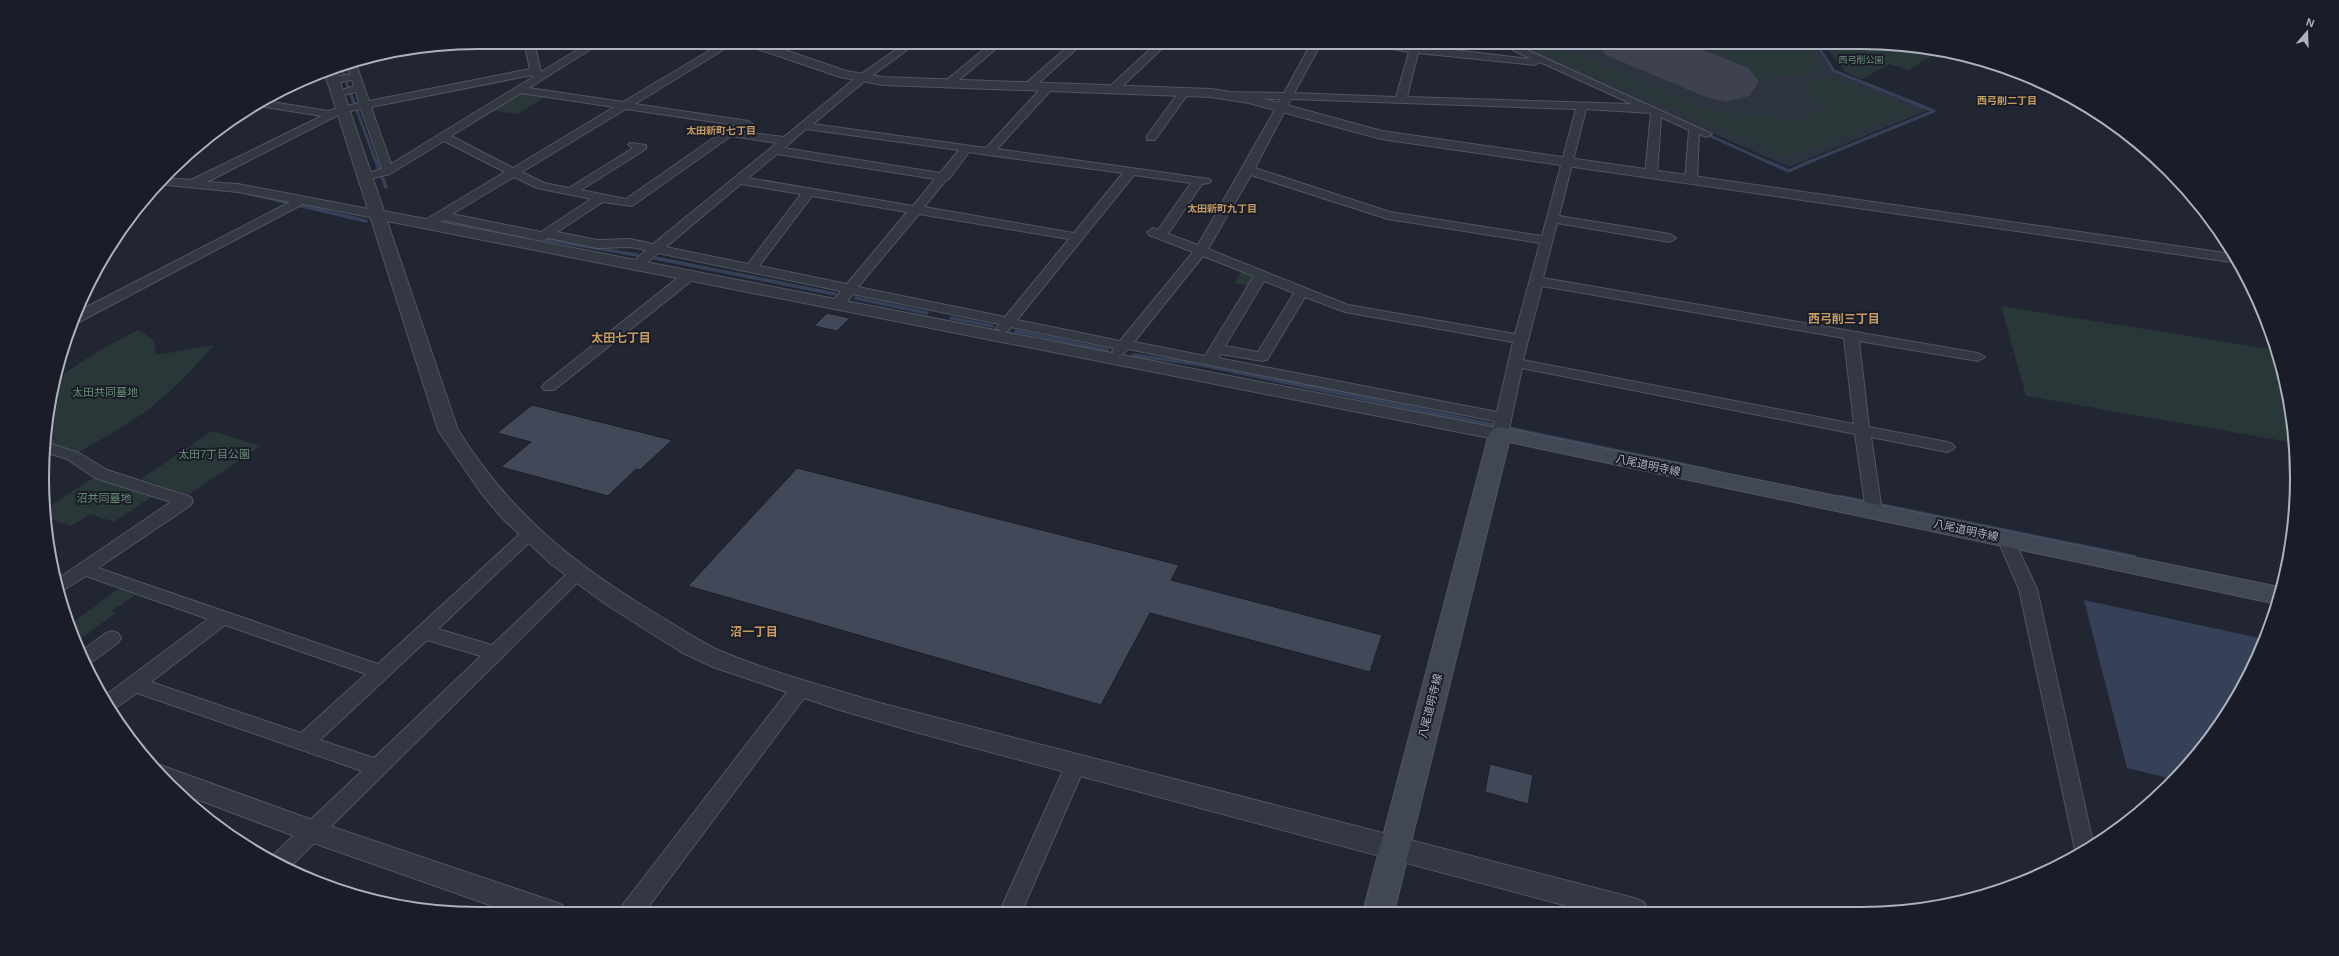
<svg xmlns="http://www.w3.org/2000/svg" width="2339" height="956" viewBox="0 0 2339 956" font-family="Arial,'Noto Sans JP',sans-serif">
<rect width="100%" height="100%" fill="#212632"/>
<polygon fill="#2e3340" points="1506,42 1812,42 1834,73 1928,110 1789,167"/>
<g fill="#293739">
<polygon points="1519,42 1547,42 1704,108 1741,115 1770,114 1790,122 1827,108 1810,100 1809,88 1805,81 1831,76 1916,110 1793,156 1773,153"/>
<polygon points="1664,42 1802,42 1823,72 1757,80"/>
<polygon points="1823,42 1918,46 1941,51 1908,70 1889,64 1862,79 1845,72"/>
<polygon points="522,92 547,96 517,114 492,110"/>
<polygon points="1241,271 1254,277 1250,286 1235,283"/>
<polygon points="2001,306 2276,350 2282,365 2295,443 2026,396"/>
<path d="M138,330L143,332L154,341L156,355L214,345C190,372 164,400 133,420C115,432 95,443 75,454L45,444C46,426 46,403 54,386C62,369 119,340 138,330Z"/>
<polygon points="212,431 261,446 188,495 141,479"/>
<polygon points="98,475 156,494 114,522 90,514 71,526 44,517 43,510"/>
<polygon points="118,589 135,595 112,611 116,613 75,643 69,625"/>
</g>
<polygon fill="#364058" points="2084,600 2264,639 2224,720 2172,779 2127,768"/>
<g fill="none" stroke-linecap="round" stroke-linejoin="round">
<g stroke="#364058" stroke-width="3">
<polyline points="1496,42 1507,47"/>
<polyline points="340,65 376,162"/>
<polyline points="1704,133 1768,162"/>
<polyline points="1809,162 1934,111 1834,71 1815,42"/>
</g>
<g stroke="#364058" stroke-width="3.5">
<polyline points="376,161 386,187"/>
<polyline points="1766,161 1789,171 1811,161"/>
<polyline points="247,193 366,221"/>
<polyline points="548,240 637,255"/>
<polyline points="655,258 835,294"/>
<polyline points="856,298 927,313"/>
<polyline points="951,318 992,326"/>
<polyline points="1016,331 1107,350"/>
<polyline points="1133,355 1210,366"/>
</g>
<g stroke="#364058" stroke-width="4.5">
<polyline points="1205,365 1707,470"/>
<polyline points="1840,497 2134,557"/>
</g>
<polygon fill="#3e4250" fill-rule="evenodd" points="1597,42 1683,42 1749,68 1759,82 1749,96 1726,102 1703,96 1606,55"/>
</g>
<g fill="#424857" stroke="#1b1f2a">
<polygon points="827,313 850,318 837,331 814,326"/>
<polygon points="532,405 672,440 640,470 636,469 608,496 501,467 531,442 497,433"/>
<polygon points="797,468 1179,565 1171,580 1382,635 1370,672 1150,613 1101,705 688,586"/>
<polygon points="1490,764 1533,775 1528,804 1485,792"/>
</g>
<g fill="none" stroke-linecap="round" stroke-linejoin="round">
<defs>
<g id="minor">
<path d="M524,42H534L541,72L590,42H602L529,88L623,102L724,42H736L635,104L748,121L753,124L748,127L626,109L522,172L544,183L569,188L633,148L628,145L630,143L646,145V149L581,190L626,199L725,130L784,137L858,76L907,42H918L866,80L813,124L986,148L1044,85H1052V89L997,149L1209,179L1211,181L1209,183L1202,184L1168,234L1198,245L1281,99L1222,97L1217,94L1218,92L1284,93L1312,42H1322L1294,93L1396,97L1409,52L1370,45L1365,42H1386L1531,59L1497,42H1510L1712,134L1707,137L1699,134L1697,180L1691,183L1687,182L1685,180L1689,130L1661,117L1657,174L1651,177L1645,174L1651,113L1586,109L1559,216L1670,234L1676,238L1670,242L1557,223L1543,278L1978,353L1985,357L1978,361L1859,341L1869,427L1947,442L1952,444L1955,447L1952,450L1947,452L1871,437L1882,511L1880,515H1868L1866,511L1855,434L1522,368L1509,429L1506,432H1496L1493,429L1495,421L1128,349C1124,354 1121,356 1114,354L1112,351L1114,348L1011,327L1008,331L1003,332L996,328L999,324L853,294L843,306L838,307L831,303L841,291L658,253L642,267L637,268L631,264L646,250L630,247L597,248L549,238L542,241L443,220L433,226H425L423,223L425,220L505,172L444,141L390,174L365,180L361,179L359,177L361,175L382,169L361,109L344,112L207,182L238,184L379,211L385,215L383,218L379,219L303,204L79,322L72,323L77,312L290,202L238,192L157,184L163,178L191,180L322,116L253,105L260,100L328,111L359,103L356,92L338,96L333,93L354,86L352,80L334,83L329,80L330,78L350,74L346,63L355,61L369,101L530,69ZM1418,53L1535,65L1540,62L1632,104L1407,97ZM532,75L533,77L391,164L371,107ZM521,93L614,107L513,168L451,136ZM1291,99L1576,109L1542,236L1390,212L1255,168ZM806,129L959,150L940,173L784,148ZM731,136L777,143L653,244L630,239L597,240L557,232L603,202L632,206ZM969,152L988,155L1123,173L1074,233L924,207L946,180L949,179ZM777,154L935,179L913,206L748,178ZM1134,175L1191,183L1158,230L1153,228L1147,232L1149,235L1193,252L1120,341L1017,320ZM1251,175L1388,219L1540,243L1515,334L1348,305L1208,249ZM514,177L537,188L591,199L541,232L452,214ZM741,184L801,194L748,264L666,247ZM812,196L907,212L847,284L759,266ZM919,214L1069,239L1005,317L858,287ZM1203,256L1254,276L1205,356L1134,342ZM1264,281L1294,293L1258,352L1225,346ZM1542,286L1844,338L1854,424L1523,360ZM1305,297L1345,312L1513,342L1497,412L1218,358L1221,354L1262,361L1267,360Z"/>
<polygon points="993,42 1004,42 952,86 944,86 944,82"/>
<polygon points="1073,42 1084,42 1033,88 1025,88 1025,84"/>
<polygon points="1158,42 1169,42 1117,91 1109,91 1109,87"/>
<polygon points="1185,88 1190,91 1155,140 1147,140 1147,136 1181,89"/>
<polygon points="690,271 695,272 696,275 695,278 554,390 544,390 542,387 544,384 685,272"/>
<path d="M45,442L79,453L107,470L191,497L193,501L191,505L98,568L378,664L523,531L529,529L535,531L537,535L438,629L492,645L571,570L577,568L583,570L586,574L287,870L270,858L362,771L137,693L111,711L103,697L208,619L86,576L59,593L56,580L171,502L95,478L67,459L45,452ZM225,625L366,674L301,733L151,682ZM427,640L481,656L374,758L320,740Z"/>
<polygon points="2005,532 2011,534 2013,538 2037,589 2093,843 2076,854 2019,589 1997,538 1999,534"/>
<polygon points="112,631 118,633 121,638 118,643 86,666 79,653 106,633"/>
<polygon points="801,681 808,683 811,688 808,693 643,914 618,914 621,907 794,683"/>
<polygon points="1076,756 1083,758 1086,764 1021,913 999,913 1066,764 1069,758"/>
</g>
<g id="tertiary">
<polygon points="744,42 762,42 846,71 883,77 1211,89 1250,95 1382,131 2232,254 2238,263 1381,139 1249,103 1211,97 883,85 840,77 746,45"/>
<path d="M335,67L384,211L1507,430L1510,434L1507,438L1500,440L387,221L458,430C511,514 573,564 658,615C678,627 697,640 718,650C770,672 826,687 880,703L1634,898L1644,902L1648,911H1586L919,733L840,710L713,667L681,652L607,605L551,564L503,519L481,493L438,430L324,71Z"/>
<polygon points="160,765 318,822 552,901 562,905 566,914 515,914 305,840 180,793 152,767"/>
</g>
<polygon id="secondary" points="1500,427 2279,587 2281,588 2277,604 1509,442 1394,912 1363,912 1489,434 1493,429"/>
</defs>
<use href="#minor" stroke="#515561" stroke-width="2"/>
<use href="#tertiary" stroke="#515561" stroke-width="2"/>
<use href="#secondary" stroke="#515561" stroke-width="2"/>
<use href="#minor" fill="#343843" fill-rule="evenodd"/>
<use href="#tertiary" fill="#343843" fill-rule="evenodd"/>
<use href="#secondary" fill="#424756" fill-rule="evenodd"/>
</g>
<g text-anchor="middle" stroke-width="4" stroke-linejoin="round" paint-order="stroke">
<g font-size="9" fill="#698e76" stroke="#1a1d28">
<text x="1861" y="63">西弓削公園</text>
</g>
<g font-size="10" font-weight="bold" fill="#c59c64" stroke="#1a1d28">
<text x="2007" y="104">西弓削二丁目</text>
<text x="721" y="134">太田新町七丁目</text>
<text x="1222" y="212">太田新町九丁目</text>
</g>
<g font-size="11" fill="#698e76" stroke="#1a1d28">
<text x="105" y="396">太田共同墓地</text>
<text x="214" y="458">太田7丁目公園</text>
<text x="104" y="502">沼共同墓地</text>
</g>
<g font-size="11" fill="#aeb2c0" stroke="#1a1d28">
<text transform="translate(1648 465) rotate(12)" y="4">八尾道明寺線</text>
<text transform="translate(1966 530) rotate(12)" y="4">八尾道明寺線</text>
<text transform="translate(1430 706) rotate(-76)" y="4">八尾道明寺線</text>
</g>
<g font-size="12" font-weight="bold" fill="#c59c64" stroke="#1a1d28">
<text x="1844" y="323">西弓削三丁目</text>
<text x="621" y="342">太田七丁目</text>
<text x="754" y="636">沼一丁目</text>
</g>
</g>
<path d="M0 0H2339V956H0ZM478 49H1861A429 429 0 0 1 2290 478V478A429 429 0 0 1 1861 907H478A429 429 0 0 1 49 478V478A429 429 0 0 1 478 49Z" fill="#1a1d28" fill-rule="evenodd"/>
<path fill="none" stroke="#aeb2c0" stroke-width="2" d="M478 49H1861A429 429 0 0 1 2290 478V478A429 429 0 0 1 1861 907H478A429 429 0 0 1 49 478V478A429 429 0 0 1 478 49Z"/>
<g transform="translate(2307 32) rotate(19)" stroke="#1a1d28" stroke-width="3" paint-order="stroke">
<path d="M0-3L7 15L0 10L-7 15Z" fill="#aeb2c0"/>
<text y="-6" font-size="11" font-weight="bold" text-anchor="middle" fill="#aeb2c0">N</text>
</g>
</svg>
